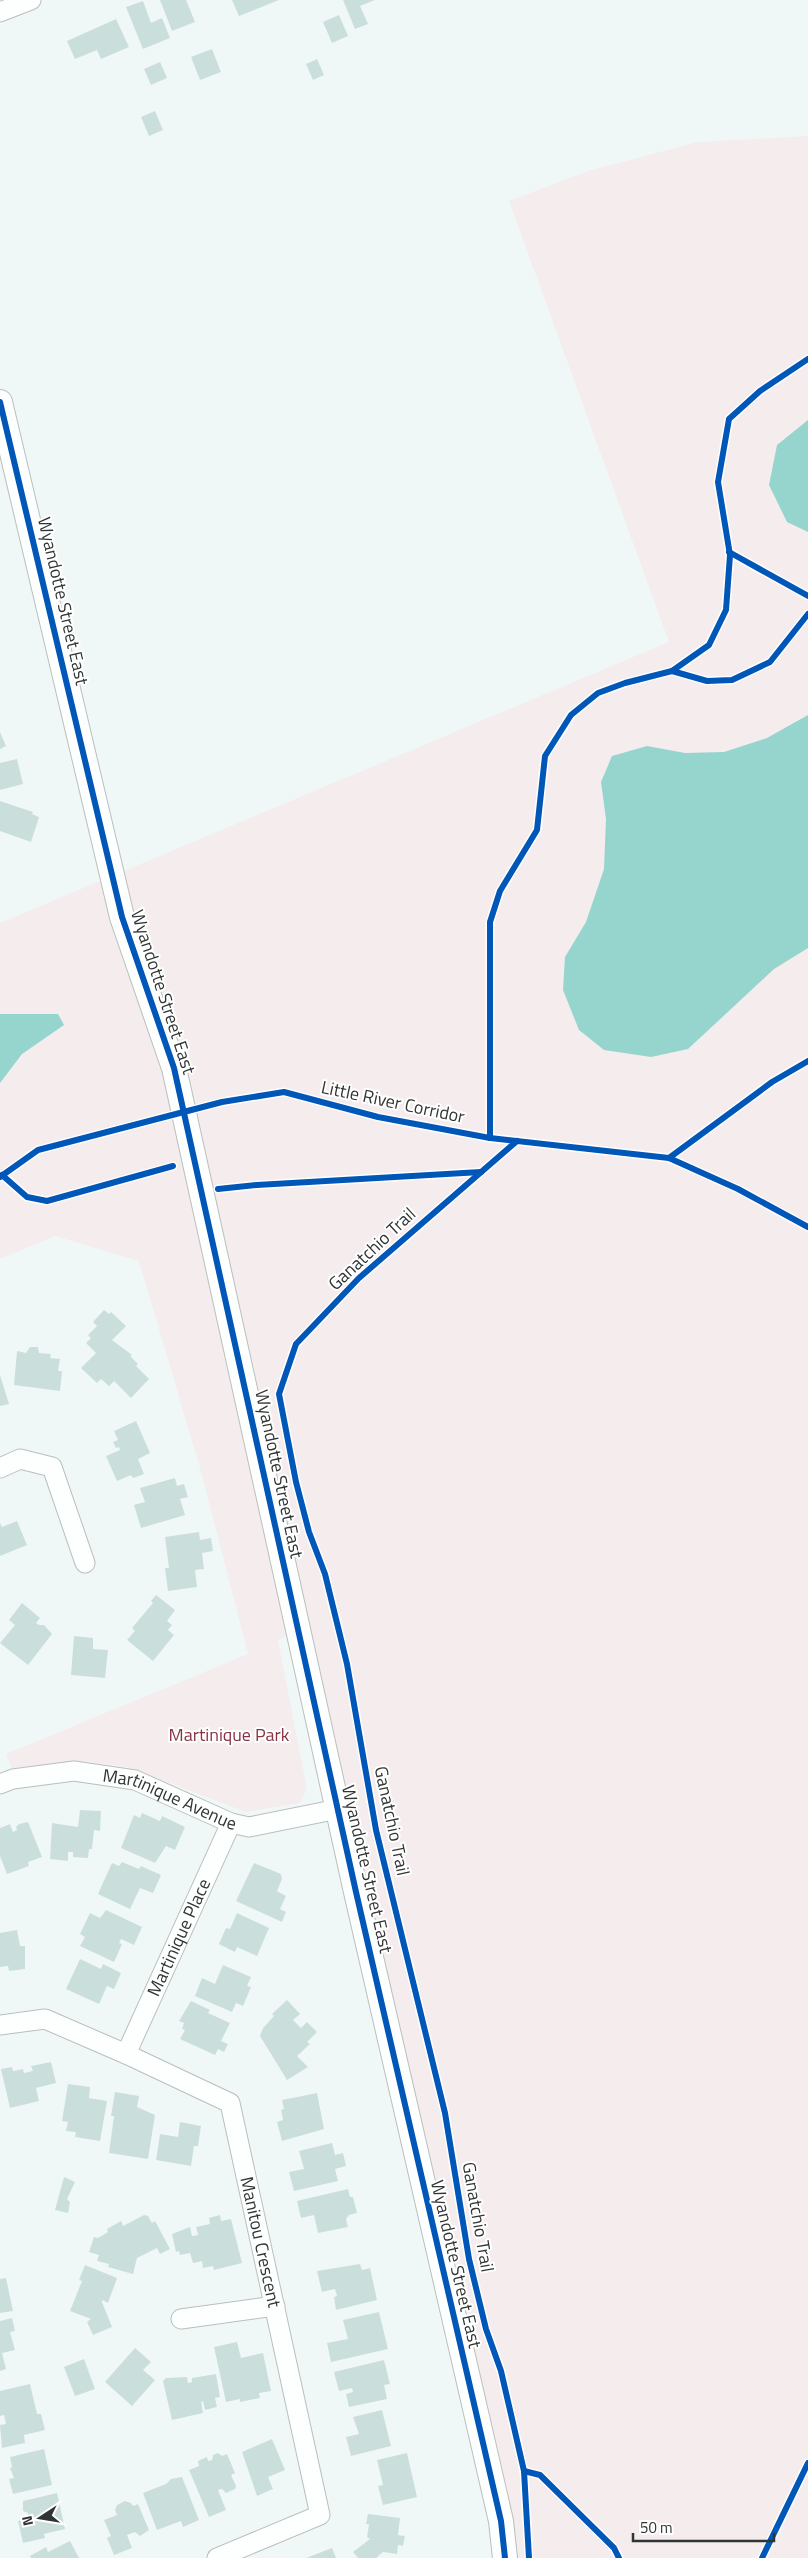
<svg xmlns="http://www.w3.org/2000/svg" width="808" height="2558" viewBox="0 0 808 2558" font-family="'Titillium Web',sans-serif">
<rect width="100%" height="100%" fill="#f0f8f7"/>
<polygon fill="#f5eced" points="808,136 808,2558 505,2558 298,1630 278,1640 307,1789 300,1803 246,1812 127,1767 84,1761 12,1768 6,1754 248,1654 202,1475 139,1261 55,1236 0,1259 0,923 669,642 509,201 588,171 698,142"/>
<g fill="#96d5cd">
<polygon points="808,420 808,532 787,522 769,485 777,445"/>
<polygon points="808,715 808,948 774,969 688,1049 651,1057 604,1050 579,1030 563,990 565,957 586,922 604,869 606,819 601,782 612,756 647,746 685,753 724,752 767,738"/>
<polygon points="0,1014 58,1014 64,1025 22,1054 0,1083"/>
</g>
<g fill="#cadfdc">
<polygon points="160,0 186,0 195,22 172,31"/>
<polygon points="232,0 279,0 239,16"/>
<polygon points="343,0 375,0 360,6 368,24 355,29"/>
<polygon points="143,1 151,23 162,18 170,38 143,49 126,7"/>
<polygon points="339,15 348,36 332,43 323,22"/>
<polygon points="116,19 129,47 101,59 97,50 75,59 67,41"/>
<polygon points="212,49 221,72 200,80 191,57"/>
<polygon points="317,59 324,75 313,80 306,64"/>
<polygon points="160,62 167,78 151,85 144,69"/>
<polygon points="155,111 163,130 149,136 141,117"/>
<polygon points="0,732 6,746 0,749"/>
<polygon points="17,759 23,784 0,790 0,763"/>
<polygon points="0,801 33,812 32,814 39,817 31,842 0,831"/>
<polygon points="104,1310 109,1314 111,1312 126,1326 112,1340 132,1355 130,1356 138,1364 136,1366 149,1379 131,1398 114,1381 109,1386 101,1379 97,1383 81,1368 96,1353 86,1343 91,1338 88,1335 97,1326 93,1322"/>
<polygon points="30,1347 38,1347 39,1353 51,1354 50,1358 60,1359 58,1371 62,1371 60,1391 14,1385 17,1351 26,1353"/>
<polygon points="0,1375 9,1404 0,1406"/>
<polygon points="136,1421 150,1453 138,1459 144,1474 133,1478 131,1475 117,1481 106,1456 120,1450 119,1447 116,1448 113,1442 118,1440 114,1431"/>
<polygon points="175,1478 177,1486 184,1484 188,1497 180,1499 185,1515 141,1528 134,1505 145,1502 140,1488"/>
<polygon points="17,1521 27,1545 0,1556 0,1523 2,1527"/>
<polygon points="199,1532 200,1540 211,1538 213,1551 202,1553 204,1569 195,1570 197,1587 168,1591 165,1568 169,1568 165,1537"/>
<polygon points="156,1595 175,1610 167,1621 172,1625 168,1630 174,1635 153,1661 127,1640 135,1631 132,1628 153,1603 151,1601"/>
<polygon points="22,1603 40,1618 36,1623 39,1625 44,1625 52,1634 28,1665 0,1643 15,1625 9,1620"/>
<polygon points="74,1636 93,1638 93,1649 108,1650 105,1678 71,1675"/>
<polygon points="80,1810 101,1811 100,1831 94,1830 92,1849 89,1849 88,1858 73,1857 73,1852 68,1852 68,1861 50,1859 52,1823 78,1827"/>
<polygon points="142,1813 160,1821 162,1816 185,1827 175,1850 166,1846 155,1863 121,1848 134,1815 140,1818"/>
<polygon points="28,1822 42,1857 28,1862 29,1866 7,1874 0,1856 0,1828 10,1824 13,1832 17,1830 16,1827 19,1824"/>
<polygon points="122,1862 139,1869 141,1866 161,1875 153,1893 140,1888 130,1909 98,1894 112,1863 119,1866"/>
<polygon points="254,1863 281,1874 282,1879 277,1891 286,1896 280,1909 286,1912 282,1922 236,1901"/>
<polygon points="106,1910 142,1927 134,1945 121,1939 119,1943 122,1944 114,1962 80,1946 85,1937 80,1934 90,1913 100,1918"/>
<polygon points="237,1913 269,1928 257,1956 237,1947 235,1952 219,1944 226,1928 230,1929"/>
<polygon points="17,1930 20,1946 25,1946 25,1969 9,1971 8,1966 0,1967 0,1933"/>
<polygon points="80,1959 101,1969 103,1964 121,1973 114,1989 107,1986 99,2004 66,1989"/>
<polygon points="223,1965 251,1977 247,1986 251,1987 243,2006 236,2003 232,2012 195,1996 202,1978 215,1984"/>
<polygon points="287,2000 300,2014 293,2020 301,2028 307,2022 317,2032 307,2042 310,2044 297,2056 308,2067 287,2080 260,2036 263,2028 274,2016 272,2014"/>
<polygon points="191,2001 210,2010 208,2013 230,2023 221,2041 228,2044 224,2052 218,2049 215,2055 180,2039 185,2030 182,2029 184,2023 179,2021"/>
<polygon points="51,2062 56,2083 36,2088 39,2101 10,2108 1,2069 12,2067 13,2071 23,2069 24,2073 33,2071 31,2066"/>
<polygon points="68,2084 90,2087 89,2098 107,2101 100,2141 75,2137 76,2132 66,2131 68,2122 62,2121"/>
<polygon points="115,2092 139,2096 137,2107 155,2115 148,2159 109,2153 114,2116 111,2116"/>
<polygon points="317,2093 324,2129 282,2141 277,2122 283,2120 281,2110 284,2109 282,2100"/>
<polygon points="180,2122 201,2126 198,2146 194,2146 191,2166 156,2160 160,2134 178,2137"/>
<polygon points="332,2143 335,2155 343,2153 346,2166 335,2169 338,2181 294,2191 289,2172 304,2169 299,2151"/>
<polygon points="64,2177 75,2182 67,2199 70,2202 68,2213 55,2210"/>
<polygon points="348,2189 350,2197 353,2197 357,2213 349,2215 346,2219 348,2227 318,2233 314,2215 301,2218 297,2201"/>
<polygon points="144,2215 148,2216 152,2223 155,2221 170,2249 160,2254 157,2248 137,2258 133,2274 108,2267 109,2264 97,2261 99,2255 89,2252 94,2237 98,2238 108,2232 107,2229 121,2221 123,2226"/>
<polygon points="220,2215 221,2221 231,2219 242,2263 214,2270 213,2266 203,2268 202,2261 193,2263 190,2253 180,2255 179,2251 176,2252 172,2234 190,2227 192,2236 198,2235 196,2227 210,2224 209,2218"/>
<polygon points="360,2264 362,2270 370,2268 377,2300 336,2310 334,2297 337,2296 335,2289 322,2292 317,2271"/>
<polygon points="85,2265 117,2278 108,2303 102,2300 102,2302 112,2327 93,2335 87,2322 91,2319 70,2311 82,2281 79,2280"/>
<polygon points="6,2278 13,2311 0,2313 0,2279"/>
<polygon points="379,2312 388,2349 331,2362 327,2343 348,2339 343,2320"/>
<polygon points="12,2318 15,2331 10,2332 15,2350 2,2353 6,2369 0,2371 0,2321"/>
<polygon points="237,2342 241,2358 263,2353 271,2391 259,2393 260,2398 240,2402 240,2399 226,2402 214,2347"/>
<polygon points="135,2348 151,2362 143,2370 155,2380 132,2406 105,2382"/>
<polygon points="84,2359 95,2389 75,2396 64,2367"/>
<polygon points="384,2360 390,2384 384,2385 387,2399 349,2407 346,2394 353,2392 352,2388 339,2391 334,2372"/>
<polygon points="216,2374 220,2397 215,2398 217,2407 205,2410 203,2401 201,2402 203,2413 172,2420 163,2381 166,2378 187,2377 188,2383 192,2382 192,2378"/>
<polygon points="30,2384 37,2414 41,2414 45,2430 24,2435 25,2443 2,2448 0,2425 6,2424 4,2415 0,2416 0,2391"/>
<polygon points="382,2410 391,2446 351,2456 346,2437 359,2434 353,2417"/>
<polygon points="272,2439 285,2470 268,2477 273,2489 257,2496 242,2452"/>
<polygon points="44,2449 52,2485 13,2494 9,2479 14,2478 10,2468 12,2467 10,2457"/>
<polygon points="218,2453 222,2456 227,2454 235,2473 231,2475 236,2486 235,2489 226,2493 222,2489 218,2490 226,2510 209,2517 189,2470 199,2466 198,2461 207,2457 208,2461 212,2460 213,2455"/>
<polygon points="407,2453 417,2497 383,2505 378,2486 383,2485 377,2460"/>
<polygon points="182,2477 199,2520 183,2527 181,2521 157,2530 143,2493 166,2484 171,2479"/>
<polygon points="57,2493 65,2529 44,2534 45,2538 23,2543 18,2521 29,2518 28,2513 23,2511 23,2501"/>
<polygon points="125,2501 131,2503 133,2506 138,2504 149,2530 140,2536 135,2532 127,2535 132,2548 114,2555 107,2538 111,2536 104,2520 117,2515 115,2510 117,2505"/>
<polygon points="368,2514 400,2518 398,2535 405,2536 403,2546 398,2545 397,2554 383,2552 376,2558 358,2558 353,2552 370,2539 367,2537 369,2524 366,2524"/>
<polygon points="70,2541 79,2558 31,2558 30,2556 46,2547 48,2552"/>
<polygon points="332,2548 336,2558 306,2558"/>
</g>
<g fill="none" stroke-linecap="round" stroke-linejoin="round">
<defs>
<g id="minor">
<polyline points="0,12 31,0"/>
<polyline points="0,1468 20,1459 52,1467 85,1563"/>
<path id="s1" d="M0,1784L13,1779L74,1771L135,1780L231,1823L249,1827L338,1809"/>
<path id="s2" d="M0,2025L45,2019L126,2054L230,2103L320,2515L217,2558"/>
<path id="s3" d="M126,2054L231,1823"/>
<polyline points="181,2319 275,2306"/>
</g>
<polyline id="tertiary" points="0,402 122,917 174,1068 356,1892 501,2521 505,2558"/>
</defs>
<use href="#minor" stroke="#b9bfbe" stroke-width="21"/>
<use href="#tertiary" stroke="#b9bfbe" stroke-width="26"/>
<use href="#minor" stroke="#fdfefe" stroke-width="19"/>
<use href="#tertiary" stroke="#fdfefe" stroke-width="24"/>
<defs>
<g id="cycleway">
<polyline points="0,402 122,917 174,1068 356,1892 501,2521 505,2558"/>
<polyline points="729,552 808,596"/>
<polyline points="672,671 707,681 732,680 770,662 808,614"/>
<polyline points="490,1138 490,922 500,891 537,830 545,756 571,715 598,693 625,683 672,671 709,645 726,610 730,555 718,482 729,419 760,391 808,359"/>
<polyline points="517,1141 359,1278 296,1344 279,1394 296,1482 309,1532 325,1574 347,1664 376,1830 445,2113 469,2259 486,2329 501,2371 524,2471 529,2558"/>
<polyline points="669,1158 772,1082 808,1061"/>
<polyline points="2,1175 27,1197 47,1201 173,1166"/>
<polyline points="0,1177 38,1150 222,1102 284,1092 378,1117 490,1138 669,1158 738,1189 808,1227"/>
<polyline points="218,1189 257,1185 481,1172"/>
<polyline points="524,2471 540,2475 614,2548 619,2558"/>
<polyline points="762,2558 808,2463"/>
</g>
</defs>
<use href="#cycleway" stroke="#fff" stroke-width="9"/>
<use href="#cycleway" stroke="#0057b8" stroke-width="6"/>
</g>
<g text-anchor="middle" stroke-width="4" stroke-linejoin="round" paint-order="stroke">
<g font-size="18" fill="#303534" stroke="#fff">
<text transform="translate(63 601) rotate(77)" y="6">Wyandotte Street East</text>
<text transform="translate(163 992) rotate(72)" y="6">Wyandotte Street East</text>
<text transform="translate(393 1102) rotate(12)" y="6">Little River Corridor</text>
<text transform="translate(372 1249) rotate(-43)" y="6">Ganatchio Trail</text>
<text transform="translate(279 1474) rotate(78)" y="6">Wyandotte Street East</text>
<text dy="6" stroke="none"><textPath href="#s1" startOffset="176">Martinique Avenue</textPath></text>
<text transform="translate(392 1821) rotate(78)" y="6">Ganatchio Trail</text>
<text transform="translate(367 1869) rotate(77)" y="6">Wyandotte Street East</text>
<text dy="6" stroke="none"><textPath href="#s3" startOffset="128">Martinique Place</textPath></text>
<text transform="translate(478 2217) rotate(80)" y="6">Ganatchio Trail</text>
<text dy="6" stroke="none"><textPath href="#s2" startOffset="391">Manitou Crescent</textPath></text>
<text transform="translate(456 2264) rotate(77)" y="6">Wyandotte Street East</text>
</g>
<g font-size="18" fill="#834" stroke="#fff">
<text x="229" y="1741">Martinique Park</text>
</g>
</g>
<g transform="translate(40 2518) rotate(258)" stroke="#ffffff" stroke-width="4" paint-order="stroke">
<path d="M0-4L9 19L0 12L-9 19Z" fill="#303534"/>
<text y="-8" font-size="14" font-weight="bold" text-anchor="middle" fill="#303534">N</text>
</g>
<path d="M633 2533v8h141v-8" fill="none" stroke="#303534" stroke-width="2.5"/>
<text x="640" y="2533" font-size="15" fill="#303534" stroke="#ffffff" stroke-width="4" paint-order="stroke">50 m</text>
</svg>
